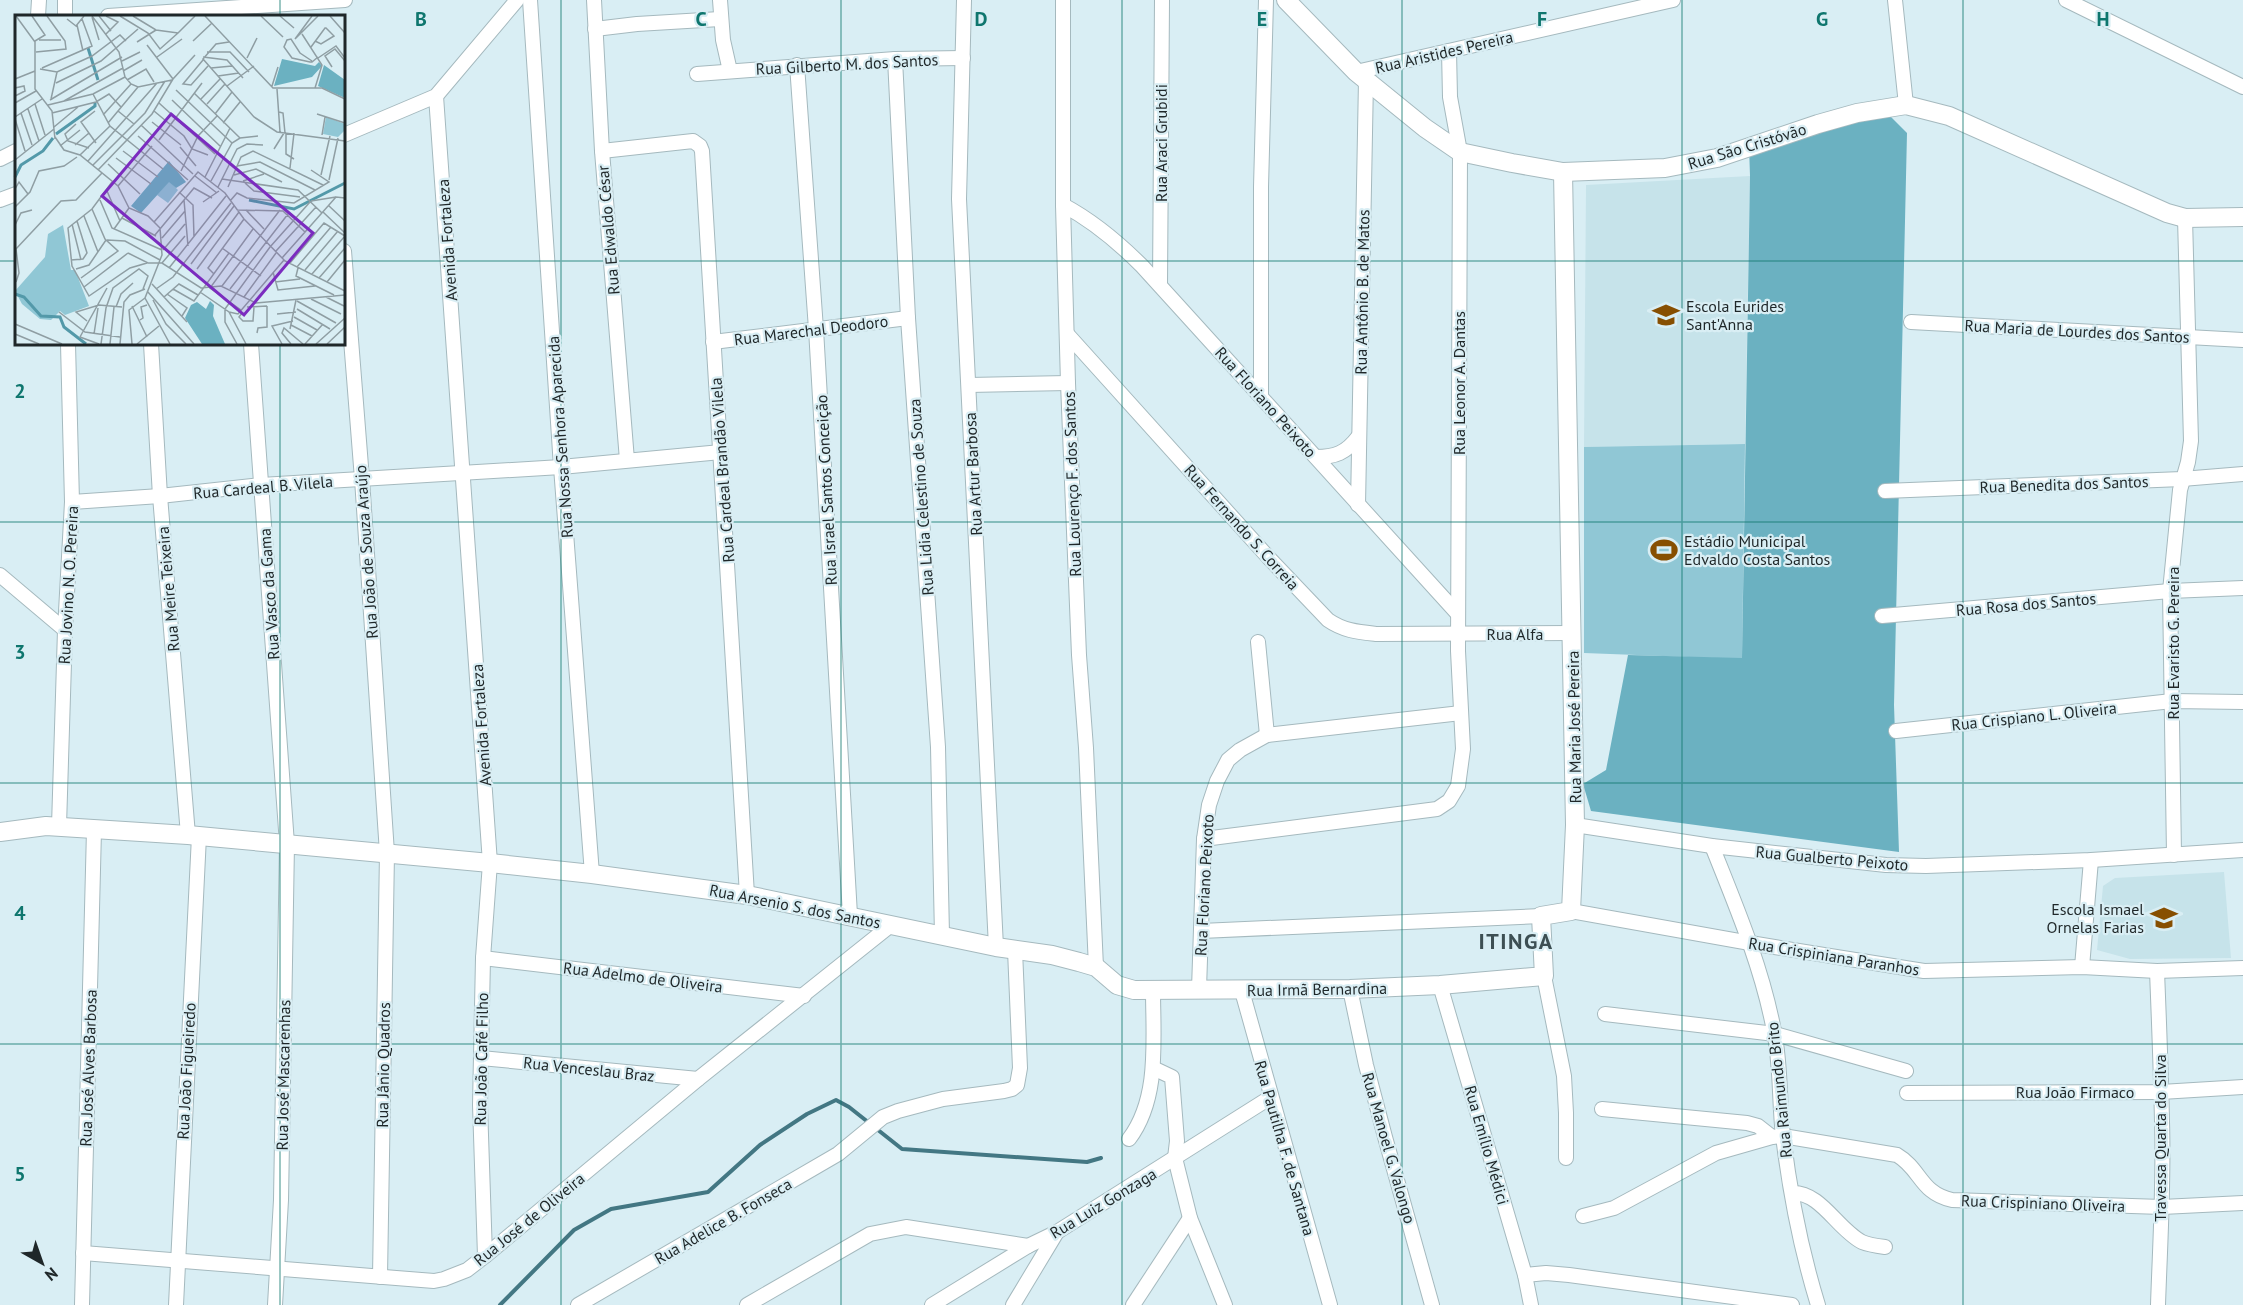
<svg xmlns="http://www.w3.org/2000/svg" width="2243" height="1305" viewBox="0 0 2243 1305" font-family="'PT Sans',sans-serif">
<rect width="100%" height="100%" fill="#d9eef4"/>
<g fill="#c6e3ea">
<polygon points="1750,176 1745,444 1584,447 1586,185"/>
<polygon points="2224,872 2231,958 2130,959 2097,950 2103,886 2115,878"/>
</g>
<polygon fill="#90c7d5" points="1745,444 1742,659 1584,653 1584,447"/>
<polygon fill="#6bb1c1" points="1881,107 1907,133 1894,705 1899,852 1591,811 1583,784 1606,770 1628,655 1742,658 1750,176 1749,146"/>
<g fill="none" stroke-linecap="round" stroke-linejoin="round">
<polyline stroke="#437783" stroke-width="4" points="500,1305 574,1230 611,1209 708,1192 760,1145 807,1114 836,1100 849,1107 902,1149 1087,1162 1101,1158"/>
<defs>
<g id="street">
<polyline points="530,0 561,467 592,874"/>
<polyline points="594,0 602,151 627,460"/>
<polyline points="720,0 723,40 730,71"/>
<polyline points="964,0 959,199 996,947"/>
<polyline points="1063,0 1063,205 1068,383 1079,655 1086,748 1096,967"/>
<polyline points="1895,0 1906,105"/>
<polyline points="2066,0 2243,87"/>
<polyline points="38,16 39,0"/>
<polyline points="65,16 65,0"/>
<polyline points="108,16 345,0"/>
<polyline points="595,29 637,24 720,19"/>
<polyline points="895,59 908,318 938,747 942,935"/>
<polyline points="797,65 816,329 850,915"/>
<polyline points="1356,72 1673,0"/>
<polyline points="697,74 895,59 963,58"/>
<polyline points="436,96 490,863 483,958 480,1105 485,1256"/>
<polyline points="344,135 436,96 517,0"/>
<polyline points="602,151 693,141 700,146 702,151 747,895"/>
<polyline points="0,159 16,151"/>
<polyline points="0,200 16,194"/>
<path d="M1063,205C1093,221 1118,242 1142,266L1458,614"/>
<polyline points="344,251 362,479 387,853 380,1277"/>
<polyline points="1160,285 1162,0"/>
<polyline points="1911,322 2243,340"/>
<path d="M1068,335L1268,557L1328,620C1344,631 1358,632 1377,634L1573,633"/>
<polyline points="713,342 908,318"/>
<polyline points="151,344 160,496 188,835"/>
<polyline points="251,344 287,844 281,1200 275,1305"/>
<polyline points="969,385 1068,383"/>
<polyline points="1261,396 1261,187 1266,0"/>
<path d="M1316,457C1335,457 1346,453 1358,437"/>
<polyline points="1885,491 2182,479 2243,474"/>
<polyline points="72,502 160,496 261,485 561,467 721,452"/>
<polyline points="1358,505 1366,80"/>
<polyline points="0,575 65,630"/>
<polyline points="1882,616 2170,591 2243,588"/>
<polyline points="1258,642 1267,735"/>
<polyline points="1896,731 2172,701 2243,702"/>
<polyline points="1575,825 1712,846 1886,865 1926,866 2091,860 2243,850"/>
<polyline points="59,826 65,630 72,502 68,344"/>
<polyline points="1204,839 1437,809 1449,801 1458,786 1463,749 1458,651 1460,152 1450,97 1449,51"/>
<path d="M1712,846C1736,906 1762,967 1774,1031C1781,1065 1779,1101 1783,1136C1790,1193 1801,1250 1818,1305"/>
<polyline points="2174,855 2170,591 2180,490 2188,462 2191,441 2185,218"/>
<polyline points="1571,911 1750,943 1924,971 2082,967 2157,971 2243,968"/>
<polyline points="1201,931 1541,916"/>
<polyline points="483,958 804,996"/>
<polyline points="2082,967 2091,860"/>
<path d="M2157,971C2159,1021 2161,1071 2162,1122C2164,1183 2160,1244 2158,1305"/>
<polyline points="1544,976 1564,1076 1566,1113 1566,1158"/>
<polyline points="1440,985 1525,1275 1531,1305"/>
<polyline points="1199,989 1204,839 1209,805 1217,781 1228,760 1240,750 1267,735 1461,713"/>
<polyline points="1350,989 1366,1065 1385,1137 1432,1305"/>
<polyline points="1242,991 1330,1305"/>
<polyline points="1605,1014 1775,1034 1906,1071"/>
<polyline points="481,1058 698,1079"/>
<polyline points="1153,1068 1172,1077 1177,1141 1175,1158 1190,1218 1225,1305"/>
<polyline points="1907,1093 2161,1092 2243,1087"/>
<polyline points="1602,1109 1747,1123 1758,1126 1772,1137"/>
<path d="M1129,1139C1160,1098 1153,1039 1153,990"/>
<path d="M1792,1193C1821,1192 1837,1229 1862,1242C1869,1245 1877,1246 1885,1247"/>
<path d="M1583,1216L1614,1208L1716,1153L1772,1137L1783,1136L1897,1155C1921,1169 1920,1193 1952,1200L2162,1207L2243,1203"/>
<polyline points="83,1253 434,1281 444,1279 467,1270 485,1256 698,1079 891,925"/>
<polyline points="1525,1275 1546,1273 1569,1275 1792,1305"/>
<polyline points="82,1305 94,830"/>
<polyline points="176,1305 199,836"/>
<polyline points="578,1305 838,1154 883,1117 898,1111 943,1099 1004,1091 1012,1089 1017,1085 1020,1068 1015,950"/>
<polyline points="747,1305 870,1234 906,1227 1028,1246"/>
<polyline points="932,1305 1028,1246 1057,1232 1271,1097"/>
<polyline points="1013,1305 1057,1232"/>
<polyline points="1133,1305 1190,1218"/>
</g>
<g id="secondary">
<polyline points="1286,0 1356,72 1425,128 1460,152 1512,163 1563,172 1665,168 1717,158 1818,124 1857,113 1906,105 1949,116 2167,213 2185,218 2243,217"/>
<polyline points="0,832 46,826 188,835 490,863 592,874 747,895 996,947 1052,955 1079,962 1096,967 1117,985 1134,990 1350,989 1440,985 1544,976 1541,916 1571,911 1575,825 1563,172"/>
</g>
</defs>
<use href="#street" stroke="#a5b9be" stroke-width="16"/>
<use href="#secondary" stroke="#a5b9be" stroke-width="20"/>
<use href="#street" stroke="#fff" stroke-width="14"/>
<use href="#secondary" stroke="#fff" stroke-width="18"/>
</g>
<path fill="none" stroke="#0f766e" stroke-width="1.5" stroke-opacity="0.55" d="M280,0V16M561,0V1305M841,0V1305M1122,0V1305M1402,0V1305M1682,0V1305M1963,0V1305M0,261H16M344,261H2243M280,344V1305M0,522H2243M0,783H2243M0,1044H2243"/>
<defs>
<symbol id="school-bare" viewBox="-9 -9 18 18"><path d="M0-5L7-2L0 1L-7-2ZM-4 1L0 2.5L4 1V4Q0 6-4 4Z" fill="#874f01" stroke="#d9eef4" stroke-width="2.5" paint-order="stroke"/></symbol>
<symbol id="stadium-bare" viewBox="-9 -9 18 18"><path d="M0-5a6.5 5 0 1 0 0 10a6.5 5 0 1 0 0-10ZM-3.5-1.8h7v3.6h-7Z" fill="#874f01" stroke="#d9eef4" stroke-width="2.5" paint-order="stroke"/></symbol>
</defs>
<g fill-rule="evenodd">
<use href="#school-bare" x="1647" y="296" width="38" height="38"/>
<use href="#stadium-bare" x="1645" y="531" width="38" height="38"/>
<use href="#school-bare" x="2145" y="899" width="38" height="38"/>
</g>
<g text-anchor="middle" stroke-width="4.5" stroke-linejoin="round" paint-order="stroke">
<g font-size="16" fill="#1f2729" stroke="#d9eef4">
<text transform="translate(1444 52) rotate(-13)" y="6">Rua Aristides Pereira</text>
<text transform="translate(847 64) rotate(-3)" y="6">Rua Gilberto M. dos Santos</text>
<text transform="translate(1161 143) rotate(-90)" y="6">Rua Araci Grubidi</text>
<text transform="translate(1747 146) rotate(-17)" y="6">Rua São Cristóvão</text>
<text transform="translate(608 230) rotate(-95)" y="6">Rua Edwaldo César</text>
<text transform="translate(447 240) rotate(-94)" y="6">Avenida Fortaleza</text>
<text transform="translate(1362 292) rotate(-89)" y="6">Rua Antônio B. de Matos</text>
<text transform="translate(811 330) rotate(-7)" y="6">Rua Marechal Deodoro</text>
<text transform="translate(2077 331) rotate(3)" y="6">Rua Maria de Lourdes dos Santos</text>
<text transform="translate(1459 383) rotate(-90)" y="6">Rua Leonor A. Dantas</text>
<text transform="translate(1266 402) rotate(48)" y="6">Rua Floriano Peixoto</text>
<text transform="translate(560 437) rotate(-94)" y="6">Rua Nossa Senhora Aparecida</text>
<text transform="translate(722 470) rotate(-94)" y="6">Rua Cardeal Brandão Vilela</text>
<text transform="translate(973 474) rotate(-93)" y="6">Rua Artur Barbosa</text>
<text transform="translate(1072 484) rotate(-92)" y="6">Rua Lourenço F. dos Santos</text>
<text transform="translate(2064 484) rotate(-2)" y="6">Rua Benedita dos Santos</text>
<text transform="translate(263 487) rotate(-5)" y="6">Rua Cardeal B. Vilela</text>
<text transform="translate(826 490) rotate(-93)" y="6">Rua Israel Santos Conceição</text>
<text transform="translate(921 497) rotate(-94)" y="6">Rua Lidia Celestino de Souza</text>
<text transform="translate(1242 527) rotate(48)" y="6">Rua Fernando S. Correia</text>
<text transform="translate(366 552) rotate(-94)" y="6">Rua João de Souza Araújo</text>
<text transform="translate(68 585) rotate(-87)" y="6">Rua Jovino N. O. Pereira</text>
<text transform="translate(168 589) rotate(-95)" y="6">Rua Meire Teixeira</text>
<text transform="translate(269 594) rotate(-94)" y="6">Rua Vasco da Gama</text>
<text transform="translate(2026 604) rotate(-5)" y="6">Rua Rosa dos Santos</text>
<text x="1515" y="640">Rua Alfa</text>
<text transform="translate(2173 643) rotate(-90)" y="6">Rua Evaristo G. Pereira</text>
<text transform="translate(2034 716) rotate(-6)" y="6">Rua Crispiano L. Oliveira</text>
<text transform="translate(481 725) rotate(-94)" y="6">Avenida Fortaleza</text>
<text transform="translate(1574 727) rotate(-91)" y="6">Rua Maria José Pereira</text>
<text transform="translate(1832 858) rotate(5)" y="6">Rua Gualberto Peixoto</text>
<text transform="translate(1204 885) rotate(-87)" y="6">Rua Floriano Peixoto</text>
<text transform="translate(795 906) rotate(11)" y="6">Rua Arsenio S. dos Santos</text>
<text transform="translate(1834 956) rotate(9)" y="6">Rua Crispiniana Paranhos</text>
<text transform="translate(643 977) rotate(7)" y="6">Rua Adelmo de Oliveira</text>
<text transform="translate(1317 989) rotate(-1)" y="6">Rua Irmã Bernardina</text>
<text transform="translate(481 1059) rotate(-89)" y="6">Rua João Café Filho</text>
<text transform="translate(383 1065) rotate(-89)" y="6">Rua Jânio Quadros</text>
<text transform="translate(88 1068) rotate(-88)" y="6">Rua José Alves Barbosa</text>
<text transform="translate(589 1069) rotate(6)" y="6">Rua Venceslau Braz</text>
<text transform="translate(186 1071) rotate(-87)" y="6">Rua João Figueiredo</text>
<text transform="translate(283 1075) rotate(-89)" y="6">Rua José Mascarenhas</text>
<text transform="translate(1779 1090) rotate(-96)" y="6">Rua Raimundo Brito</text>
<text x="2075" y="1098">Rua João Firmaco</text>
<text transform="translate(2160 1138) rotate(-90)" y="6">Travessa Quarta do Silva</text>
<text transform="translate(1487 1145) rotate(74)" y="6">Rua Emílio Médici</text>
<text transform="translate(1285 1148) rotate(74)" y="6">Rua Pautilha F. de Santana</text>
<text transform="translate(1389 1148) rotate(74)" y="6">Rua Manoel G. Valongo</text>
<text transform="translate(1103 1203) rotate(-31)" y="6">Rua Luiz Gonzaga</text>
<text transform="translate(2043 1203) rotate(2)" y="6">Rua Crispiniano Oliveira</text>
<text transform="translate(529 1219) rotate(-39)" y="6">Rua José de Oliveira</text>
<text transform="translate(723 1221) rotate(-30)" y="6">Rua Adelice B. Fonseca</text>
</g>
<g font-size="16" fill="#1f2729" stroke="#d9eef4" text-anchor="start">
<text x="1686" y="312">Escola Eurides<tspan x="1686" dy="18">Sant'Anna</tspan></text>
<text x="1684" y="547">Estádio Municipal<tspan x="1684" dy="18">Edvaldo Costa Santos</tspan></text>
<text x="2144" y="915" text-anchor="end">Escola Ismael<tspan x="2144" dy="18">Ornelas Farias</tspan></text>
</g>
<g font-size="22" font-weight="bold" letter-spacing="1.5" fill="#3d4f53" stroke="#d9eef4">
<text x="1516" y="949">ITINGA</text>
</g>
</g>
<g transform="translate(15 15)">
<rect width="330" height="330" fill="#d9eef4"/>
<path d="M311,102L330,109V115L323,122L308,119ZM154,166L163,175L153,188L142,180ZM48,210L56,255H60L74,291L50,300L45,296L36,305L25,304L7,289L0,276L30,242L33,219Z" fill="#90c7d5"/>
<path d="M267,44L300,51L304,47L307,51L297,62L259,71ZM309,50L330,65V83L303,71ZM154,146L171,167L161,173L154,167L126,198L116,191ZM195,286L199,290L198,301L210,329H187L170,303L176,290L182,287L191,294Z" fill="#6bb1c1"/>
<path fill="none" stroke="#5399a9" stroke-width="3" d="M73,33L83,65M41,119L80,91V87M0,162L6,150L28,136L38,123M234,185L279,194L330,168M0,279L9,282L26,301L45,302L49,312L71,329"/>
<path fill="none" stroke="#8f9ea3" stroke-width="1.5" d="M1,1L20,27V74L37,96L40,124M17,1L30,20L20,26M77,1L104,37L110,62L116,69L123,72L157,65M84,1L96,16M91,1L103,7L91,19M105,1L133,18L145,34L163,18M118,1L141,15L163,18L180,1M190,1L258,73H307L330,84M246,1L268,22M265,1L279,13M297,1L280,24L303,1M315,1L330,18M77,2L84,25M52,4L61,11L69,1M62,10L68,36M287,19L307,50L300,73M24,25H46M178,26L197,8M122,27L141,15M214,27L201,29L188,44L239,102L262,117L330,126M132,30L158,64M296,32L310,13H311L319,21L306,29L300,26M21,37L51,34L50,26L32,1M192,37H215L234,57M142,42L167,24M188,42L212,45L228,63M232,43L242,23M303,43L321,31L330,43M188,45L168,69L176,70L193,51M107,46L125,37M297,46L285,38L276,24L272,25L269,32L277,43L295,47H297L303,42M317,52L310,41L320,34L330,46M27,53L77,31L67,4M196,53L217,51M25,54L42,57L77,41L105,20L111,26M108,56L127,45M203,61L224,58M0,64L20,56M112,65L131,54L139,67M41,68L86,46L123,14M212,71L239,51M257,71L263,52M0,73L9,71L10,76L0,81M262,74L265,117M161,75L217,128M179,78L225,123M78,79L95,111L148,154M36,84L42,57M186,84L205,64M35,85L107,42M157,85L205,131M49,86L108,53M0,88L21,76M144,88L200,139M20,89L30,120M192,89L210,69M33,90L78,79L110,62M13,94L24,126M80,96L66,107L81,128M103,96L119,109M139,96L169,121L177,134L193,140M264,97L268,98L270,118M6,98L17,130M37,98L81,87L94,79L106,92M200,99L217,77M302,99L330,108M88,100L116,69M0,102L27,84M0,104L10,136M137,107L166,130M93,108L123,72M208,108L225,87M61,109L50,119L53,126L74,133M126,110L178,159M39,112L63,92M271,118V139L279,144M307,120L310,102M123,121L173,165M40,122L49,135L65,140L103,171L114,193L133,201L145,213L147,240L130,283L155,329M144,125L187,68M60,130L74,118M45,131L65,115M165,132L181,151M259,134L269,118M108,136L143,162M65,140L95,111M101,143L136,169M0,145L39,114M73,146L142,68M93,149L125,179M78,150L130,98L150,66M222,151L245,147L300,175M275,153L279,118M83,155L137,99L158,64L180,40M166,156L183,121L202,101M219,160L241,154L267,167M306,160L315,121M180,161L202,178M190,162L215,113M207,164L283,175L307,198M314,165L323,123M196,166L217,128L225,123L243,121M228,166L249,159M97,167L77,194L53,213L57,251L74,281L115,253L132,248M230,168L239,176L285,182M103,171L137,131M203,172L222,134L232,129L248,130M213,172L226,142L238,136L308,170M0,174L4,167L13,179M92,176L105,206M164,177L178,190L179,222M85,185L97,213L147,235M169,185L173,231M215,186L222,178L232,183L279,188L314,167L296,155M296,186L321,182M188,187L204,176M313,190L330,206M0,192L15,177L24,156L49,151L62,142M222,195L268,196L290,217M231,195L249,214M308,197L330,218M69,201L83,237M107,203L141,221M139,207L183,157L210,178L229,204L270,246L330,276M57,209L66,245M0,210L6,198L17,195M99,214L114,193M140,220L179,173L197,183M147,223L170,196M92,225L110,226L145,245M207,233L246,261M0,235L46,186L61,185L87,158M148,235L170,209M261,236L301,192M113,238L133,248H147L186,273L206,271L241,288L330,280M267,243L321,182L330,183M56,245L68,244L72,238L62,206M147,248L170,221M275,248L309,208L330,221M176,249L219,191M282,252L316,212M154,253L211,181M283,253L281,261L319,280M61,254L74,250L91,225M182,254L224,197M290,255L323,216M258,257L263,275L300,271M199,259L193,253L229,204M297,259L330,221M66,263L103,236L90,224L77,194M304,263L330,233M1,267L4,258L1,234M260,267L285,264M312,267L330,245M137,269L172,307M207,271L265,195M69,272L113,238M141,274L158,262L216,188M158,274L179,286L214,238M215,274L273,199M132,276L179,329M185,277L214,297L231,329M152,279L172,293L167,301M149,282L164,269L183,280M229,282L261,238M311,282L329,291M296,284L326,299M138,285L151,309L171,329M282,286L321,308M117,291L132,322M101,292L106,279L118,268M232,292L252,291M210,294L255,232L295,187M282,294L315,314M210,295V307L222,329M226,295L195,273L238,214M44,297L70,317L105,322M214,297L223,299L269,245M227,298L224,302L228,306H238L239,292M262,299L281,297M279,302L302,315M125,305L128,303L126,292L132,290M72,306L61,297L84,290L107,292M0,309L47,329M276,310L297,321M275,314L281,285M242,318L243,313L252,312V291M0,319L24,329M79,319L83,293M84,329L65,322L92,273M86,329L91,293L98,273L124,254L133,261L128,274M95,329L99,292M105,329L109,287L115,280L130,274M117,329L114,295L130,283M122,329L144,311M267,329L257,311L278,306M276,329L267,318L269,313L288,329M290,329L308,309M301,329L330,303M312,329L330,312"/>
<path fill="#7b2cbf" fill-opacity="0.15" stroke="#7b2cbf" stroke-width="3" d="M156,99L298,218L229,300L87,181Z"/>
<rect width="330" height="330" fill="none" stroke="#1f2729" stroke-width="3"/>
</g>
<g font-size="20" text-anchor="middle" font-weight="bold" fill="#0f766e" stroke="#d9eef4" stroke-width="4.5" stroke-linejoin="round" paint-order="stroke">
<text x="421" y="26">B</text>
<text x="701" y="26">C</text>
<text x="981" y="26">D</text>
<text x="1262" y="26">E</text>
<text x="1542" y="26">F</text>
<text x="1822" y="26">G</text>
<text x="2103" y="26">H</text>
<text x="20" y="398">2</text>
<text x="20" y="659">3</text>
<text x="20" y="920">4</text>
<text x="20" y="1181">5</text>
</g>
<g transform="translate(42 1263) rotate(140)" stroke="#d9eef4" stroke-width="4.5" paint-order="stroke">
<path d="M0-4.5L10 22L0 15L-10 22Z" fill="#1f2729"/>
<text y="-9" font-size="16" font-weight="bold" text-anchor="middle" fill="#1f2729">N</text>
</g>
</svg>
